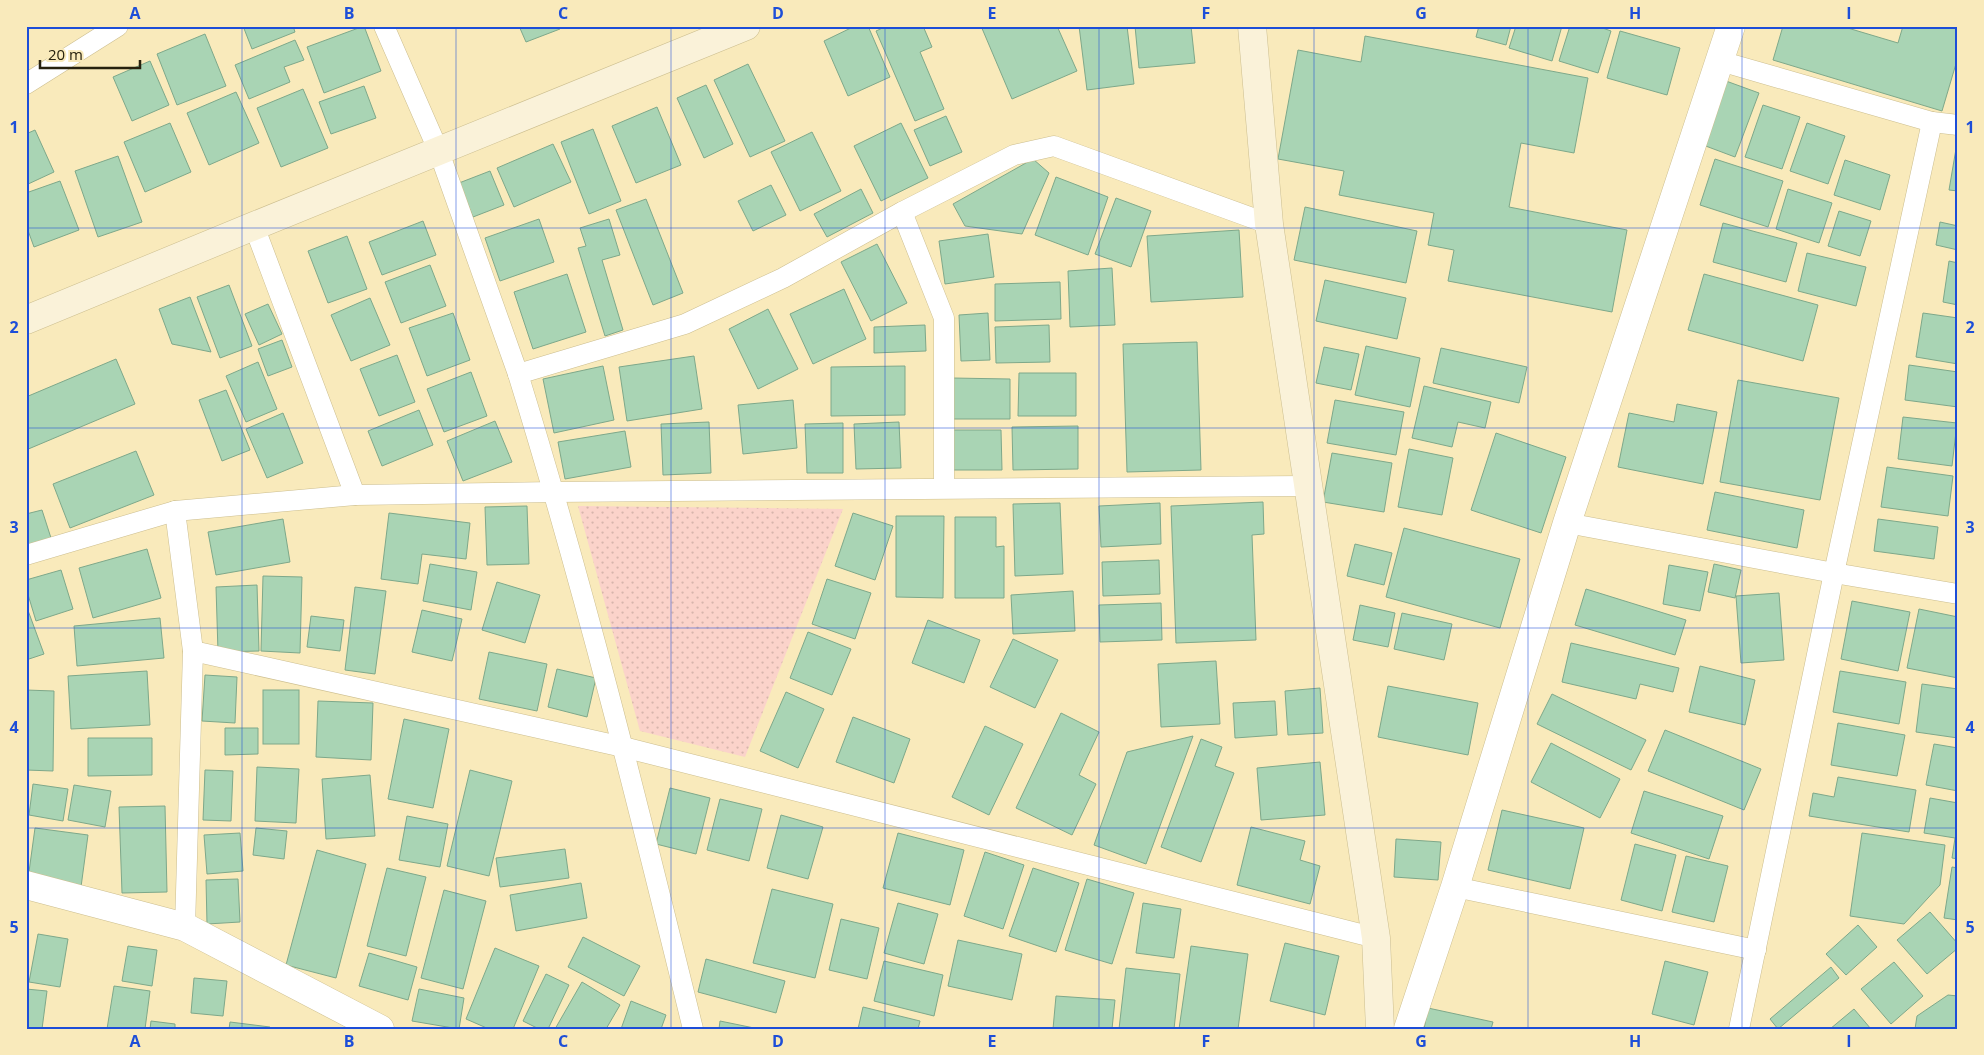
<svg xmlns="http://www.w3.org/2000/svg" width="1984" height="1055" viewBox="0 0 1984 1055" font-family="'Open Sans',sans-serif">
<defs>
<pattern id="green-dots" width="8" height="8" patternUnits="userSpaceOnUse" patternTransform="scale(1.25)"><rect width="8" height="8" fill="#fbd3ca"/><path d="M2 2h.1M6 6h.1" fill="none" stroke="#d7b5ac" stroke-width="1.8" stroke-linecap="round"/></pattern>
</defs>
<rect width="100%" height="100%" fill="#f9eabb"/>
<polygon fill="url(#green-dots)" points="578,506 843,509 745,757 640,731"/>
<g fill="#a9d4b4" stroke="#7ea88a">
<polygon points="243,26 293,26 295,32 252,49"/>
<polygon points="364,26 381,71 324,93 307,47"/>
<polygon points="519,26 559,26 560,29 526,42"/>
<polygon points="855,26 868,26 890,77 848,96 824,41"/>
<polygon points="887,26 923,26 932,47 920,52 944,109 915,121 876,31"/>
<polygon points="981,26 1057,26 1077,71 1012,99"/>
<polygon points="1079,26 1127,26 1134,84 1087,90"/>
<polygon points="1135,26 1191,26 1195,63 1139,68"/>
<polygon points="1479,26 1511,26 1506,45 1476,37"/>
<polygon points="1516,26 1562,26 1552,61 1509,48"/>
<polygon points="1570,26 1597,26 1611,31 1598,73 1559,61"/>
<polygon points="1783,26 1841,26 1898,43 1903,26 1958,26 1958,57 1942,111 1773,60"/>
<polygon points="1620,31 1680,48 1667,95 1607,78"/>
<polygon points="205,34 226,86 177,105 157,54"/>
<polygon points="1365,36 1588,78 1574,153 1521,143 1509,207 1627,230 1612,312 1448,281 1454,250 1428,245 1434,213 1339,195 1344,171 1278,159 1298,50 1361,62"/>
<polygon points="295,40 304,60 284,67 290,82 249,99 235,65"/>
<polygon points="150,61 169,105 132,121 113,77"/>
<polygon points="748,64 785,141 750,157 714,80"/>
<polygon points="1726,81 1759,93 1735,157 1703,145"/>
<polygon points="706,85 733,144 704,158 677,98"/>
<polygon points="364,86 376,118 331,134 319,102"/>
<polygon points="303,89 328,148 281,167 257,108"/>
<polygon points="236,92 259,143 209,165 187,113"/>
<polygon points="1763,105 1800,117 1782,169 1745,157"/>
<polygon points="657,107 681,165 636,183 612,126"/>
<polygon points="946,116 962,152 930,166 914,130"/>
<polygon points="170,123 191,172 145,192 124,142"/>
<polygon points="901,123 928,178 881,201 854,146"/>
<polygon points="1807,123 1845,136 1828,184 1790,171"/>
<polygon points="593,129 621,201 589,214 561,142"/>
<polygon points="35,130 54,172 26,185 26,134"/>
<polygon points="812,132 841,191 800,211 771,152"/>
<polygon points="1957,143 1958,143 1958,191 1949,190"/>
<polygon points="553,144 571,182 514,207 497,168"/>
<polygon points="118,156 142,222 98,237 75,171"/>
<polygon points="1033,159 1049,173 1022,234 965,226 953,204"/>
<polygon points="1715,159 1783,181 1768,227 1700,205"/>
<polygon points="1845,160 1890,175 1880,210 1834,195"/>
<polygon points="490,171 504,205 473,217 459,183"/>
<polygon points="1056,177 1108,197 1088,255 1035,235"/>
<polygon points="60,181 79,230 34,247 26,225 26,193"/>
<polygon points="771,185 786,215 753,231 738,201"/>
<polygon points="861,189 873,213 827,237 814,214"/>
<polygon points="1788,189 1832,203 1819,243 1776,229"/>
<polygon points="1116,198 1151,211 1131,267 1095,254"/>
<polygon points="646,199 683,293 653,305 616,210"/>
<polygon points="1305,207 1417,231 1406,283 1294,260"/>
<polygon points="1839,211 1871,221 1860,256 1828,246"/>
<polygon points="539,219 554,262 500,281 485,238"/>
<polygon points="609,219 620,255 602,260 623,330 605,336 578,248 586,246 580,228"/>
<polygon points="423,221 436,255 382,275 369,242"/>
<polygon points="1940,222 1958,226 1958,250 1936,245"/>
<polygon points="1723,223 1797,243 1786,282 1713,262"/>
<polygon points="1239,230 1243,297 1151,302 1147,236"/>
<polygon points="988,234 994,277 945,284 939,241"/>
<polygon points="347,236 367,289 328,303 308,251"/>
<polygon points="877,244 907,303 871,321 841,262"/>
<polygon points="1807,253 1866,267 1856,306 1798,291"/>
<polygon points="1949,261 1958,263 1958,305 1943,302"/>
<polygon points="430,265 446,306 401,323 385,282"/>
<polygon points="1112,268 1115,325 1070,327 1068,271"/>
<polygon points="567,274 586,332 533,349 514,292"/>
<polygon points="1704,274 1818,305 1803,361 1688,330"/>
<polygon points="1325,280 1406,298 1397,339 1316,321"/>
<polygon points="1060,282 1061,319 995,321 995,284"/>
<polygon points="229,285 252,346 220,358 197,297"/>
<polygon points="844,289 866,339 813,364 790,314"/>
<polygon points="190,297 211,352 172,344 159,309"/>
<polygon points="370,298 390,345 351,361 331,315"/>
<polygon points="268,304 282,334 259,345 245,314"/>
<polygon points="768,309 798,369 758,389 729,329"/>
<polygon points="453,313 470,360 427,376 409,328"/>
<polygon points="988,313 990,360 961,361 959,315"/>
<polygon points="1923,313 1958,318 1958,364 1916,357"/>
<polygon points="925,325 926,351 874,353 874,327"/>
<polygon points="1049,325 1050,362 996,363 995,327"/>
<polygon points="282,340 292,367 268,376 258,349"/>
<polygon points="1197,342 1201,470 1127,472 1123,344"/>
<polygon points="1366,346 1420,358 1410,407 1355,395"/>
<polygon points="1324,347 1359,354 1351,390 1316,383"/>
<polygon points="1441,348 1527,367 1519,403 1433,383"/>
<polygon points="397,355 415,402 379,416 360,369"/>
<polygon points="694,356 702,409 627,421 619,367"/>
<polygon points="116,359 135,404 26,450 26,397"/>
<polygon points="258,362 277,409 246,422 226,376"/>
<polygon points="1909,365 1958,372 1958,407 1905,400"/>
<polygon points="603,366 614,420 554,433 543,379"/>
<polygon points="905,366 905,415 831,416 831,367"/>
<polygon points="471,372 487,416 444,432 427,389"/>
<polygon points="1019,373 1076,373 1076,416 1018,416"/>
<polygon points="952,378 1010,379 1010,419 952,419"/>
<polygon points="1738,380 1839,398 1820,500 1720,482"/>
<polygon points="1424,386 1491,402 1485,428 1458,422 1452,447 1412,438"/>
<polygon points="226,390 250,450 222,461 199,400"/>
<polygon points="793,400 797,448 743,454 738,405"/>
<polygon points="1335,400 1404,412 1396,455 1327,443"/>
<polygon points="1677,404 1717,412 1703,484 1618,467 1629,413 1674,422"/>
<polygon points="419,410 433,445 382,466 368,431"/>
<polygon points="283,413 303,463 267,478 246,429"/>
<polygon points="1903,417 1957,423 1952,466 1898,459"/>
<polygon points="495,421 512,462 463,481 447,441"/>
<polygon points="709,422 711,473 663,475 661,424"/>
<polygon points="899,422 901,468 856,469 854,424"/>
<polygon points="843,423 843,473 807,473 805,424"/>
<polygon points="1078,426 1078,469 1013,470 1012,427"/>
<polygon points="952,430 1001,430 1002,470 952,470"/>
<polygon points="625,431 631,467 565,479 558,442"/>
<polygon points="1496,433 1566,457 1541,533 1471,510"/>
<polygon points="1409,449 1453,458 1442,515 1398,507"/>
<polygon points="136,451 154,495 70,528 53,484"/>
<polygon points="1332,453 1392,463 1384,512 1323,502"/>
<polygon points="1887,467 1953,476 1948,516 1881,507"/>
<polygon points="1715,492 1804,510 1797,548 1707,530"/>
<polygon points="1263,502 1264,534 1252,535 1256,640 1176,643 1171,506"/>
<polygon points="1060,503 1063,574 1015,576 1013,504"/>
<polygon points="1160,503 1161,544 1101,547 1099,506"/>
<polygon points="527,506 529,564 487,565 485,507"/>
<polygon points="42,510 51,538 26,545 26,514"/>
<polygon points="389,513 470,523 466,559 422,554 418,584 381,579"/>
<polygon points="853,513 893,526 875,580 835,566"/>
<polygon points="896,516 944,516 943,598 896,597"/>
<polygon points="955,517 996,517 996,547 1004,546 1004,598 955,598"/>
<polygon points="283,519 290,562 216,575 208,532"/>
<polygon points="1878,519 1938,527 1934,559 1874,551"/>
<polygon points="1404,528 1520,559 1500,628 1386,597"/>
<polygon points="1355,544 1392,553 1384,585 1347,576"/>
<polygon points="147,549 161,598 93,618 79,568"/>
<polygon points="1159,560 1160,594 1103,596 1102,562"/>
<polygon points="430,564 477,572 471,610 423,601"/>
<polygon points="1714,564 1741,570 1735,598 1708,592"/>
<polygon points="1669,565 1708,572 1700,611 1663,604"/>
<polygon points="61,570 73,609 36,621 26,588 26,580"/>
<polygon points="263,576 302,577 300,653 261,651"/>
<polygon points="827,579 871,593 855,639 812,624"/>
<polygon points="497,582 540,595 525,643 482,630"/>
<polygon points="257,585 259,651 218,652 216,587"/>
<polygon points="355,587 386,591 375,674 345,670"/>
<polygon points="1586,589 1686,620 1675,655 1575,625"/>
<polygon points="1073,591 1075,631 1013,634 1011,595"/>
<polygon points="1779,593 1784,660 1741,663 1736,596"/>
<polygon points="1852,601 1910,612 1898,671 1841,659"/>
<polygon points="1161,603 1162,640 1100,642 1099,605"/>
<polygon points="26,605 44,654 26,660"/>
<polygon points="1360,605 1395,613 1388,647 1353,640"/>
<polygon points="1919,609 1958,617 1958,678 1907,668"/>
<polygon points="422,610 462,619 452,661 412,652"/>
<polygon points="1402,613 1452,624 1444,660 1394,649"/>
<polygon points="311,616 344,620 340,651 307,647"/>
<polygon points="160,618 164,658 77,666 74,626"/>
<polygon points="928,620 980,640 964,683 912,663"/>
<polygon points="808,632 851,649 832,695 790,678"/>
<polygon points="1013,639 1058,660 1035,708 990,687"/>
<polygon points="1571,643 1679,668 1673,692 1640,684 1636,699 1562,682"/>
<polygon points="489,652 547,664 537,711 479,699"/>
<polygon points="1216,661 1220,724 1161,727 1158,664"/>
<polygon points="1700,666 1755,680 1745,725 1689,712"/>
<polygon points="557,669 596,678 587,717 548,707"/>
<polygon points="147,671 150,725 71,729 68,676"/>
<polygon points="1840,671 1906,682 1899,724 1833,712"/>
<polygon points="205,675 237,677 235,723 202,721"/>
<polygon points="1922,684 1958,689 1958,738 1916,732"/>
<polygon points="1388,686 1478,703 1468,755 1378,737"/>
<polygon points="1320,688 1323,733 1288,735 1285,691"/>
<polygon points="26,690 54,691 53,771 26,770"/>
<rect x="263" y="690" width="36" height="54"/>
<polygon points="786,692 824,709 798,768 760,751"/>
<polygon points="1552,694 1646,740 1631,770 1537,724"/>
<polygon points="318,701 373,703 371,760 316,757"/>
<polygon points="1275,701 1277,735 1235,738 1233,703"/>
<polygon points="1061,713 1099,732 1079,775 1096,784 1072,835 1016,808"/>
<polygon points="853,717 910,739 894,783 836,762"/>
<polygon points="404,719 449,729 433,808 388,799"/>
<polygon points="1838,723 1905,735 1897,776 1831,765"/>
<polygon points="985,726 1023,744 989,815 952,797"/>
<polygon points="225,728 258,728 258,754 225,755"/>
<polygon points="1665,730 1761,769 1744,810 1648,771"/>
<polygon points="1193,736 1146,864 1094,845 1127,752"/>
<polygon points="88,738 152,738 152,775 88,776"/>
<polygon points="1201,739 1222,747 1215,766 1234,773 1201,862 1161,847"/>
<polygon points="1551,743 1620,779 1600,818 1531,782"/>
<polygon points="1934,744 1958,748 1958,791 1926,785"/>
<polygon points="1320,762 1325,815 1261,820 1257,768"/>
<polygon points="257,767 299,769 296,823 255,821"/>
<polygon points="205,770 233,771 231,821 203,820"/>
<polygon points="470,770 512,781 489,876 447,866"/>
<polygon points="370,775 375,836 326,839 322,779"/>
<polygon points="1838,777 1916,790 1909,832 1809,816 1813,793 1834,797"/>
<polygon points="33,784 68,789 63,821 29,815"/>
<polygon points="74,785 111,791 105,827 68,820"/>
<polygon points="670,788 710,798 696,854 656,844"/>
<polygon points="1644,791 1723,816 1709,859 1631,833"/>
<polygon points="1930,798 1958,803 1958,859 1952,858 1955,838 1924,833"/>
<polygon points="720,799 762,809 749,861 707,850"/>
<polygon points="165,806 167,892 122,893 119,807"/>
<polygon points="1502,810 1584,828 1570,889 1488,870"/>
<polygon points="781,815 823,827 808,879 767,868"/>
<polygon points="407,816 448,824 440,867 399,860"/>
<polygon points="1251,827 1305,841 1300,860 1320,866 1310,904 1237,885"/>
<polygon points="35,828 88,835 81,887 28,879"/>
<polygon points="256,828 287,831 284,859 253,855"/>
<polygon points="240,833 243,871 207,874 204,835"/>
<polygon points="898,833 964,850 950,905 883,888"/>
<polygon points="1862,833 1945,845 1940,885 1904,924 1850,916"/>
<polygon points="1396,839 1441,842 1438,880 1394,877"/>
<polygon points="1635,844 1676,855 1662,911 1621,900"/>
<polygon points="565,849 569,878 500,887 496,858"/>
<polygon points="317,850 366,864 336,978 286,965"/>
<polygon points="985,852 1024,865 1003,929 964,916"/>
<polygon points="1686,856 1728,866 1714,922 1672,912"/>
<polygon points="1952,867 1958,868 1958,920 1944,918"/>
<polygon points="387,868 426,877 406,956 367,946"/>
<polygon points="1033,868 1079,883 1056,952 1009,936"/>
<polygon points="238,879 240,922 207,924 206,880"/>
<polygon points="1087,879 1134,893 1112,964 1065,950"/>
<polygon points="581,883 587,918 516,931 510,895"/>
<polygon points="772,889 833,904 815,978 753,963"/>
<polygon points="444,890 486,901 463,989 421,978"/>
<polygon points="898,903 938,914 924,964 884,953"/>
<polygon points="1143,903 1181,909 1174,958 1136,953"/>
<polygon points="1930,912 1958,944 1958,948 1927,974 1897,940"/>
<polygon points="841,919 879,928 867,979 829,970"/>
<polygon points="1858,925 1877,947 1846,975 1826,954"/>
<polygon points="38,934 68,939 60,987 29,982"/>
<polygon points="583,937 640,966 624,996 568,967"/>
<polygon points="958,940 1022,954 1012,1000 948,986"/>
<polygon points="1285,943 1339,956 1325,1015 1270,1001"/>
<polygon points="128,946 157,950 152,986 122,981"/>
<polygon points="1191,946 1248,954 1238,1029 1179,1029"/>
<polygon points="495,948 539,966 513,1029 489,1029 466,1019"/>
<polygon points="369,953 417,967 408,1000 359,986"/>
<polygon points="706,959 785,981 776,1013 698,992"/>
<polygon points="884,961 943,975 934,1016 874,1001"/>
<polygon points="1665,961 1708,972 1694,1025 1652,1014"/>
<polygon points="1894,962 1923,996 1891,1024 1861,989"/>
<polygon points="1831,967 1839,978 1778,1029 1770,1019"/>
<polygon points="1126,968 1180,974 1174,1029 1119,1029"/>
<polygon points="546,974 569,985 548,1029 539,1029 523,1021"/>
<polygon points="194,978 227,981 223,1016 191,1013"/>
<polygon points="582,982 620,1005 606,1029 555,1029"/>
<polygon points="114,986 150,991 145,1029 107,1029"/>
<polygon points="26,989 47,991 42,1029 26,1029"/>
<polygon points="419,989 464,998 459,1029 412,1021"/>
<polygon points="1948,995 1958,996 1958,1029 1915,1029 1917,1016"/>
<polygon points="1056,996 1115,1000 1112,1029 1053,1029"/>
<polygon points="631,1001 666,1015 661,1029 621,1029"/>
<polygon points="863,1007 920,1021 918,1029 858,1029"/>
<polygon points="1428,1008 1493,1022 1491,1029 1424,1029"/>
<polygon points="1854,1009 1871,1029 1830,1029"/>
<polygon points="151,1021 175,1024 175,1029 150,1029"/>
<polygon points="720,1021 759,1029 719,1029"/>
<polygon points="230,1022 270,1027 270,1029 229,1029"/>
</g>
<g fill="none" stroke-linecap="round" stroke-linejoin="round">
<defs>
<g id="lane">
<polyline points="384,26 439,152 518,374"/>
<polyline points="1720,61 1932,122 1958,125"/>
<polyline points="26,84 118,26"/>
<polyline points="902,212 944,318 944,488"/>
<polyline points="254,226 355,495"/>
<polyline points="175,511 193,651 185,927"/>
<polyline points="1567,523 1834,573 1958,594"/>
<polyline points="26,555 175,511 355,495 554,492 1307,486"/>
<polyline points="193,651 623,747 1376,938"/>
<polyline points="1455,887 1756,950"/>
<path d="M693,1029C639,809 585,590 518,374L685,324L783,278L902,212L1014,155L1054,146L1269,224"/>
<polyline points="1739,1029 1834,573 1932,122"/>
</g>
<g id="street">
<polyline points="26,885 185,927 380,1029"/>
<polyline points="1408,1029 1455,887 1567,523 1731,26"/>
</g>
<g id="secondary">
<polyline points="1252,26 1269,224 1376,938 1380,1029"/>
<polyline points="26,320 254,226 746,26"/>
</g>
</defs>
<use href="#lane" stroke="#ccbe8f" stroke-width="21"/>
<use href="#street" stroke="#ccbe8f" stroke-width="29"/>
<use href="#secondary" stroke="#ccbe8f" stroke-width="29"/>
<use href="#lane" stroke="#fff" stroke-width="20"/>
<use href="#street" stroke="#fff" stroke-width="28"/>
<use href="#secondary" stroke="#faf2d9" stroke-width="28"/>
</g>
<path fill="none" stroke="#1d4ed8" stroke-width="1" stroke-opacity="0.55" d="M242,26V1029M456,26V1029M671,26V1029M885,26V1029M1099,26V1029M1314,26V1029M1528,26V1029M1742,26V1029M26,228H1958M26,428H1958M26,628H1958M26,828H1958"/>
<rect width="1984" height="1055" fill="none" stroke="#f9eabb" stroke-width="55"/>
<path d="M40 60v8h100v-8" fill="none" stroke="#26210e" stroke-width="2.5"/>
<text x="48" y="60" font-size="15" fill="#26210e" stroke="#f9eabb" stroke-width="4" paint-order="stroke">20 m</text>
<rect x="28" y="28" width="1928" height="1000" fill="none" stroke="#1d4ed8" stroke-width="2"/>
<g font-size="16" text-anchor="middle" font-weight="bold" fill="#1d4ed8">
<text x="135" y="19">A</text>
<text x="349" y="19">B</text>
<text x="563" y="19">C</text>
<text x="778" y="19">D</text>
<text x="992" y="19">E</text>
<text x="1206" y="19">F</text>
<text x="1421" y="19">G</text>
<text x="1635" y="19">H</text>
<text x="1849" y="19">I</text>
<text x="14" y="133">1</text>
<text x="1970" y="133">1</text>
<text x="14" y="333">2</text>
<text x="1970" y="333">2</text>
<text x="14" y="533">3</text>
<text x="1970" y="533">3</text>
<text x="14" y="733">4</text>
<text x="1970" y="733">4</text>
<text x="14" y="933">5</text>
<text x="1970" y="933">5</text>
<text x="135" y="1047">A</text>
<text x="349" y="1047">B</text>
<text x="563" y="1047">C</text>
<text x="778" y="1047">D</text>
<text x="992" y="1047">E</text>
<text x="1206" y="1047">F</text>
<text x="1421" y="1047">G</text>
<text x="1635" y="1047">H</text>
<text x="1849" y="1047">I</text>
</g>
</svg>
